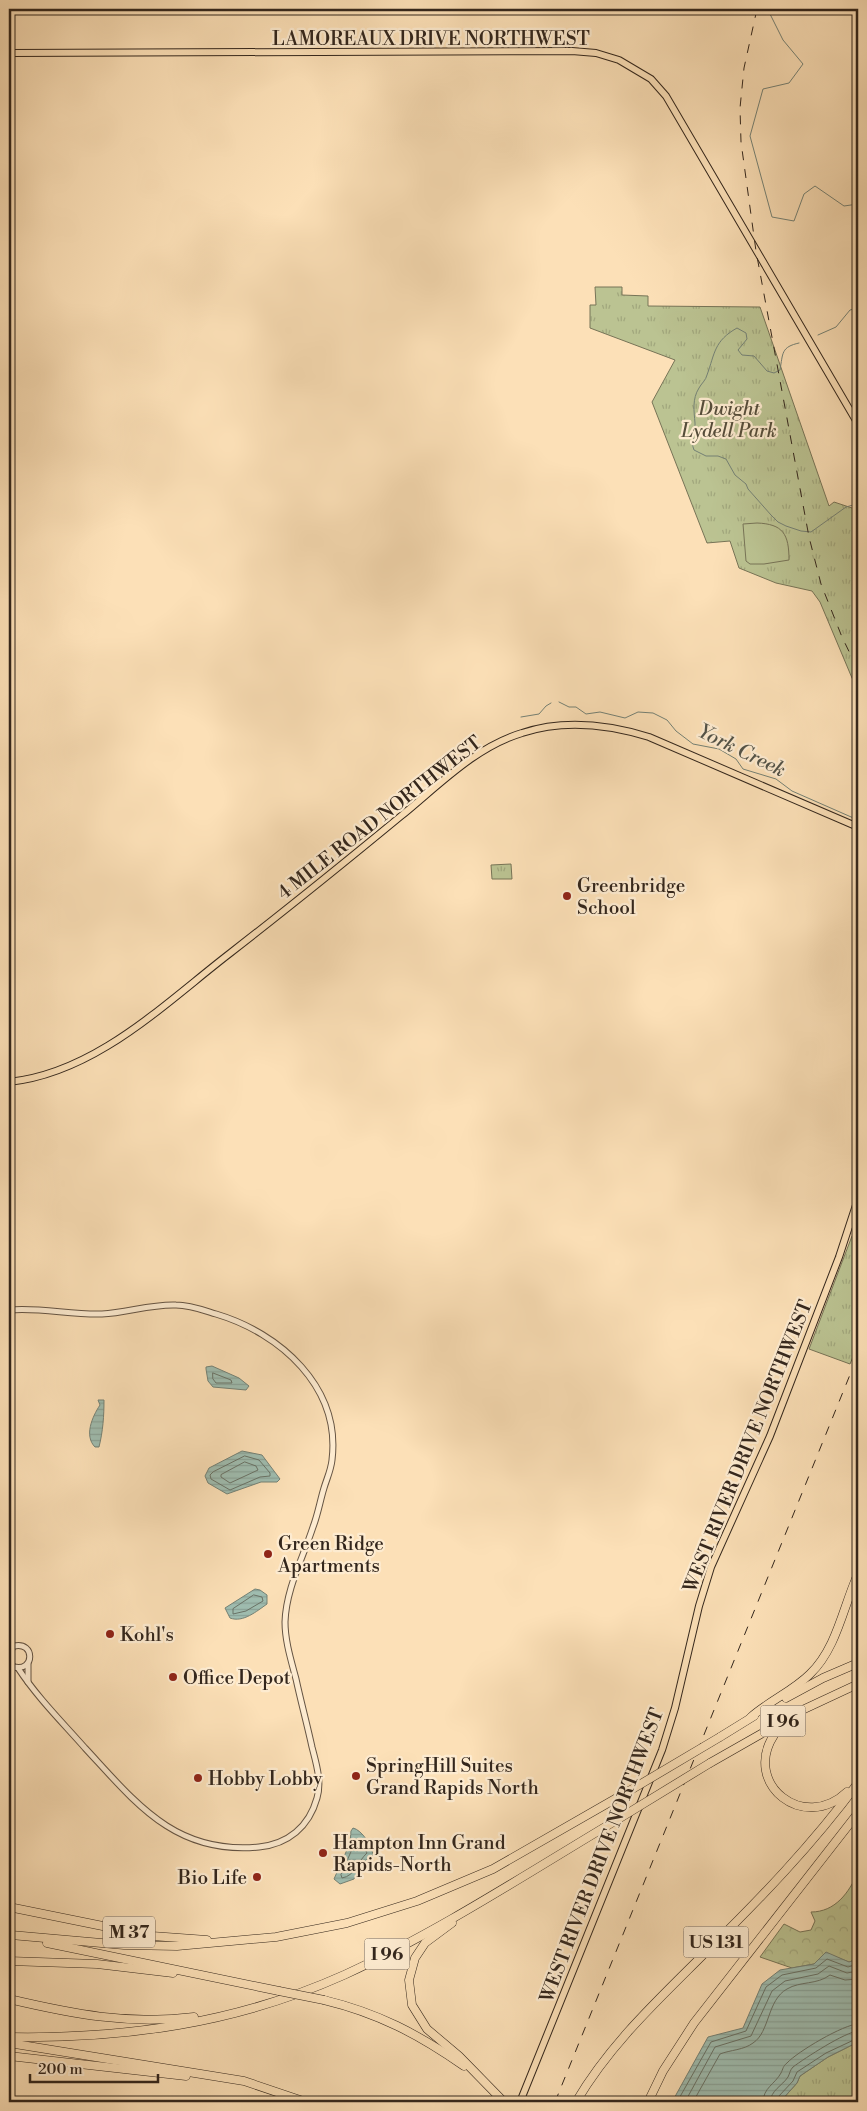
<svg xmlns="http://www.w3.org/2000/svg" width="867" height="2111" viewBox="0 0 867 2111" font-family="'Libre Bodoni',serif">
<defs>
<pattern id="forest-crowns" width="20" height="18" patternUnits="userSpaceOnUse" patternTransform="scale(1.25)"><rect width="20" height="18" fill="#bbc392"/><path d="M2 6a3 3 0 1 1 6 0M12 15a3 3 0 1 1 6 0" fill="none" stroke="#a1a77d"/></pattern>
<pattern id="park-tufts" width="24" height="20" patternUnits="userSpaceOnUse" patternTransform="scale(1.25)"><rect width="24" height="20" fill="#bbc392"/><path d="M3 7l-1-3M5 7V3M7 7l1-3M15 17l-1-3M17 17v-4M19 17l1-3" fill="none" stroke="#a1a77d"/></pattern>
<pattern id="water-rules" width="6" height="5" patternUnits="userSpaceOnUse" patternTransform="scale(1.25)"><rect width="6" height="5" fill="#9fbdb0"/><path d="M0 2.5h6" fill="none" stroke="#89a297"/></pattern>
</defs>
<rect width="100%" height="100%" fill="#fce0b7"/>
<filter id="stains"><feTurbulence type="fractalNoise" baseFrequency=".004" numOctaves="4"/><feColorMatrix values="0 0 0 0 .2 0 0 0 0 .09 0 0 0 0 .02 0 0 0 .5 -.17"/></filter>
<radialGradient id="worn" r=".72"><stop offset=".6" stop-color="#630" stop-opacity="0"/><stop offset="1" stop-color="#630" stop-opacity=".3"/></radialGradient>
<path fill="url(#forest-crowns)" stroke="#777457" d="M858,1872V1959L849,1962L826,1953L814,1964L792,1968L760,1957L784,1924L800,1932L811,1930L815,1921L811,1912C835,1912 849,1893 858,1872Z"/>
<g fill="url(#park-tufts)" stroke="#777457">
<polygon points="595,287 622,287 622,295 648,296 648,306 760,307 829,506 834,502 858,510 858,688 852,678 820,602 812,591 776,583 739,568 730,541 707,543 652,402 675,360 590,328 590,305 596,305"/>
<polygon points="511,864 512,879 492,879 491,865"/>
<polygon points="858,1233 858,1345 850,1364 809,1349 852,1236"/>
<polygon points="858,2042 858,2102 780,2102 797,2083 800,2076 828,2057"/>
</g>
<path fill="#bbc392" stroke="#777457" d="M757,523C783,524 789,534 789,560L764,564H750L746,561L743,524Z"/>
<g fill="url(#water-rules)" stroke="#748175">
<polygon points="212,1366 239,1378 249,1386 246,1390 213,1387 208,1381 206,1369 206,1367"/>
<path d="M98,1400H104C104,1416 103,1431 99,1447H95C84,1436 92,1417 100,1405Z"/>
<polygon points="242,1451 262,1455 280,1479 277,1482 261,1482 227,1494 208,1483 205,1476 209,1468"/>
<path d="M255,1589L260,1590L267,1595V1604C257,1611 243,1623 230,1618L225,1608Z"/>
<path d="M353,1828C362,1830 372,1846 373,1855L364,1862L354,1879L340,1884L334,1879L350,1843L351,1831Z"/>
<polygon points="826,1952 849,1962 858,1959 858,2042 828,2057 800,2076 797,2083 780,2102 672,2102 708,2037 743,2028 762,1984 780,1970 814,1964"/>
</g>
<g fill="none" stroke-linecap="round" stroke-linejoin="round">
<g stroke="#697266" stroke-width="1">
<polygon points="213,1373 231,1380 232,1383 216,1383 213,1379"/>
<polygon points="245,1456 259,1460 270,1473 270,1476 260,1477 230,1490 211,1479 210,1475 213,1472"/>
<polygon points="245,1462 256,1466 258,1470 230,1483 221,1477 221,1475"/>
<polygon points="254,1595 262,1597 263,1601 246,1611 233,1614 233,1609"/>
<path d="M357,1839L360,1840L367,1853C358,1861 355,1876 342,1878L341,1875Z"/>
<polyline points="677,2102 711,2042 746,2031 766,1987 782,1975 816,1968 827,1959 848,1967 858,1964"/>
<polyline points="685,2102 715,2047 751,2036 772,1991 785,1981 818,1974 829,1966 847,1973 858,1971"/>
<path d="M693,2102L720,2054C730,2050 744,2050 753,2043C770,2032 767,2000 787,1989C800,1981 817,1985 830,1975L845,1980L858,1979"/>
<path d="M763,2102C763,2088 775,2084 781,2073C783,2069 783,2066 787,2063C797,2052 844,2024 858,2024"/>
<path d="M770,2102C771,2090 782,2086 788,2077C790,2073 790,2070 793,2067C805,2058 845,2032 858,2031"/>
<polyline points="777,2102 778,2097 793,2081 797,2072 826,2053 858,2038"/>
</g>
<g stroke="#748175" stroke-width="1">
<polyline points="770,9 769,12 783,40 803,64 789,83 763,89 750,136 772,217 794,221 804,194 815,186 844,206 858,204"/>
<polyline points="818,335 836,327 850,310 858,308"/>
<path d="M799,343C781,347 783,353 780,370L774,373L767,371L754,356L742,355L738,350L747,339L746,333L737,328C714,341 715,353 707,375C706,380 701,384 699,388C692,399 694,411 695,423C696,432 690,441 694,450L706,456H718L726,459L735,475L746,484L748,489L771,515L778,522L786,526L801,531L811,532L846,507L853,505L858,507"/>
<polyline points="559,702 569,707 576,707 586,714 600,712 625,718 638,712 653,713 667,720 676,731 693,744 719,749 736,759 743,769 776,779 792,791 858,820"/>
<polyline points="521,717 539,714 546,706 551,703"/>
</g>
<defs>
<g id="minor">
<path d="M9,1310C40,1307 70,1315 102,1314C127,1313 150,1304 176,1305C190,1305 203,1310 216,1314C280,1333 341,1387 332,1460C331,1470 327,1478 324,1488C320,1501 318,1514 313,1527C303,1558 286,1589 285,1622C285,1641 291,1660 296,1679C301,1702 307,1724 312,1747C316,1763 322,1781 317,1798C309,1827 288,1844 259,1847C175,1855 136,1803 85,1748C62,1722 37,1697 18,1668"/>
<path d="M9,1653L14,1646C35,1641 35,1672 14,1667L9,1661"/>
<polyline points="28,1682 28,1664"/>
</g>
<g id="major">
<polyline points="9,53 572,51 596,53 619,60 651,79 666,96 858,424"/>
<path d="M9,1082C95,1073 163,1005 229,954C287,909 344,863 401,816C438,786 475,747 522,733C564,719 607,724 649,737L858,827"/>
<polyline points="851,1224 858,1227"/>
<polyline points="520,2102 662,1750 675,1708 699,1606 711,1567 770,1436 839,1257 858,1199"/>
</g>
<g id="highway">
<polyline points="786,1698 823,1678 858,1663"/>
<path d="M803,1710C793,1717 781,1724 774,1735C742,1784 804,1833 847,1792"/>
<polyline points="798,1712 858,1684"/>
<path d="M751,1717C769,1701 793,1691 810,1674C837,1648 843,1607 858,1574"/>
<polyline points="720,1737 754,1716"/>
<polyline points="710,1763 782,1722"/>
<polyline points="9,1907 152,1936 207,1940"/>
<polyline points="452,1923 425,1943 415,1958 409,1980 412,2005 427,2029 459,2056 504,2102"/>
<polyline points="11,1935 124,1945 177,1946 276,1937 347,1923 417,1901 493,1869 629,1791"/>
<polyline points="47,1943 279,1991"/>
<polyline points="9,1961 97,1964 173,1973"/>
<path d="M9,1999C73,2014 128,2025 194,2017"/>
<path d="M324,2000C378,2013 418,2034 464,2066"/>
<path d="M9,2037C125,2039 237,2023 344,1975C438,1932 531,1871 620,1818"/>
<polyline points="9,2043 244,2081 306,2102"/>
<polyline points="9,2056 186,2076"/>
<path d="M576,2102C610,2044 658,2000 705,1953C760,1899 812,1845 858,1783"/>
<polyline points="648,2102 663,2071 694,2023 858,1813"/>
</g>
</defs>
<use href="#minor" stroke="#655443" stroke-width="7"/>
<use href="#major" stroke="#33261c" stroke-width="8"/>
<use href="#highway" stroke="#33261c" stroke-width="9"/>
<use href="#minor" stroke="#fdebd0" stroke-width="5"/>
<use href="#major" stroke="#fce0b7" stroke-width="6"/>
<use href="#highway" stroke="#fce0b7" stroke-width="8"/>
<g stroke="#33261c" stroke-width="1" stroke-dasharray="9 9" stroke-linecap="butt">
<polyline points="757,9 744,68 740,108 741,142 756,251 809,537 821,584 842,637 858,670"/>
<polyline points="555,2102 858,1355"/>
</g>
<defs>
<g id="highway-bridge">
<polyline points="629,1791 720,1737"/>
<polyline points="620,1818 710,1763"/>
<polyline points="279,1991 324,2000"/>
</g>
</defs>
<use href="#highway-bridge" stroke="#33261c" stroke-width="9" stroke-linecap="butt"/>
<use href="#highway-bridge" stroke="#fce0b7" stroke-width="8"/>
</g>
<g fill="#8f2418" stroke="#fdebd0" stroke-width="2">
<circle cx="567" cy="896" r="5"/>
<circle cx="268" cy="1554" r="5"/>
<circle cx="110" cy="1634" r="5"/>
<circle cx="173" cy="1677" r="5"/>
<circle cx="356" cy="1776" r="5"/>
<circle cx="198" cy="1778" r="5"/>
<circle cx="323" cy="1853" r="5"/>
<circle cx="257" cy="1877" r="5"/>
</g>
<g text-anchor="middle" stroke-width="4.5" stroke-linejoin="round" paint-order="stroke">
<g fill="#fdebd0" stroke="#706152" stroke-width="1">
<rect x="760.5" y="1705.5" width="45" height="31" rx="4"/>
<rect x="103" y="1916.5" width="52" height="31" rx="4"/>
<rect x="683.5" y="1926.5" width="65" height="31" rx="4"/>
<rect x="364.5" y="1938.5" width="45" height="31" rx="4"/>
</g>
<g font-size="18" font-weight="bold" fill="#33261c">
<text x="783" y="1727">I 96</text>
<text x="129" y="1938">M 37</text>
<text x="716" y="1948">US 131</text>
<text x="387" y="1960">I 96</text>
</g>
<g font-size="19" fill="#33261c" stroke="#fdebd0">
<text x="431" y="45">LAMOREAUX DRIVE NORTHWEST</text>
<text transform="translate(379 817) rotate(-38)" y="7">4 MILE ROAD NORTHWEST</text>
<text transform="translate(747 1446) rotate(-68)" y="7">WEST RIVER DRIVE NORTHWEST</text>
<text transform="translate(601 1855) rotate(-69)" y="7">WEST RIVER DRIVE NORTHWEST</text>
</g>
<g font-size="19" font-style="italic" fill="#554d3a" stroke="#fdebd0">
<text x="729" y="415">Dwight<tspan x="729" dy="22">Lydell Park</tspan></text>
</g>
<g font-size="19" fill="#33261c" stroke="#fdebd0" text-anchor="start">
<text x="577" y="892">Greenbridge<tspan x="577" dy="22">School</tspan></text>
<text x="278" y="1550">Green Ridge<tspan x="278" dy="22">Apartments</tspan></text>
<text x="120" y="1641">Kohl's</text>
<text x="183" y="1684">Office Depot</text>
<text x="366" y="1772">SpringHill Suites<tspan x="366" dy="22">Grand Rapids North</tspan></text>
<text x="208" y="1785">Hobby Lobby</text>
<text x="333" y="1849">Hampton Inn Grand<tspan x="333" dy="22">Rapids-North</tspan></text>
<text x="247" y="1884" text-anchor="end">Bio Life</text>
</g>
<g font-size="20" font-style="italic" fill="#535348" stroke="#fdebd0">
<text transform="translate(742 750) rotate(26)" y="7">York Creek</text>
</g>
</g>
<rect width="867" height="2111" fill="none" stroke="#fce0b7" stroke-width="30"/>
<rect x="10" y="10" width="847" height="2091" fill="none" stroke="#33261c" stroke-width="2.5"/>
<rect x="15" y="15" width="837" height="2081" fill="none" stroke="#33261c"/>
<path d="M30 2074v8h128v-8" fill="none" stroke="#33261c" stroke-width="2.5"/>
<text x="38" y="2074" font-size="15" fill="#33261c" stroke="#fdebd0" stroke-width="4" paint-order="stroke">200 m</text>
<rect width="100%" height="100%" filter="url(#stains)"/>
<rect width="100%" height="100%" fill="url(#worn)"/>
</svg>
